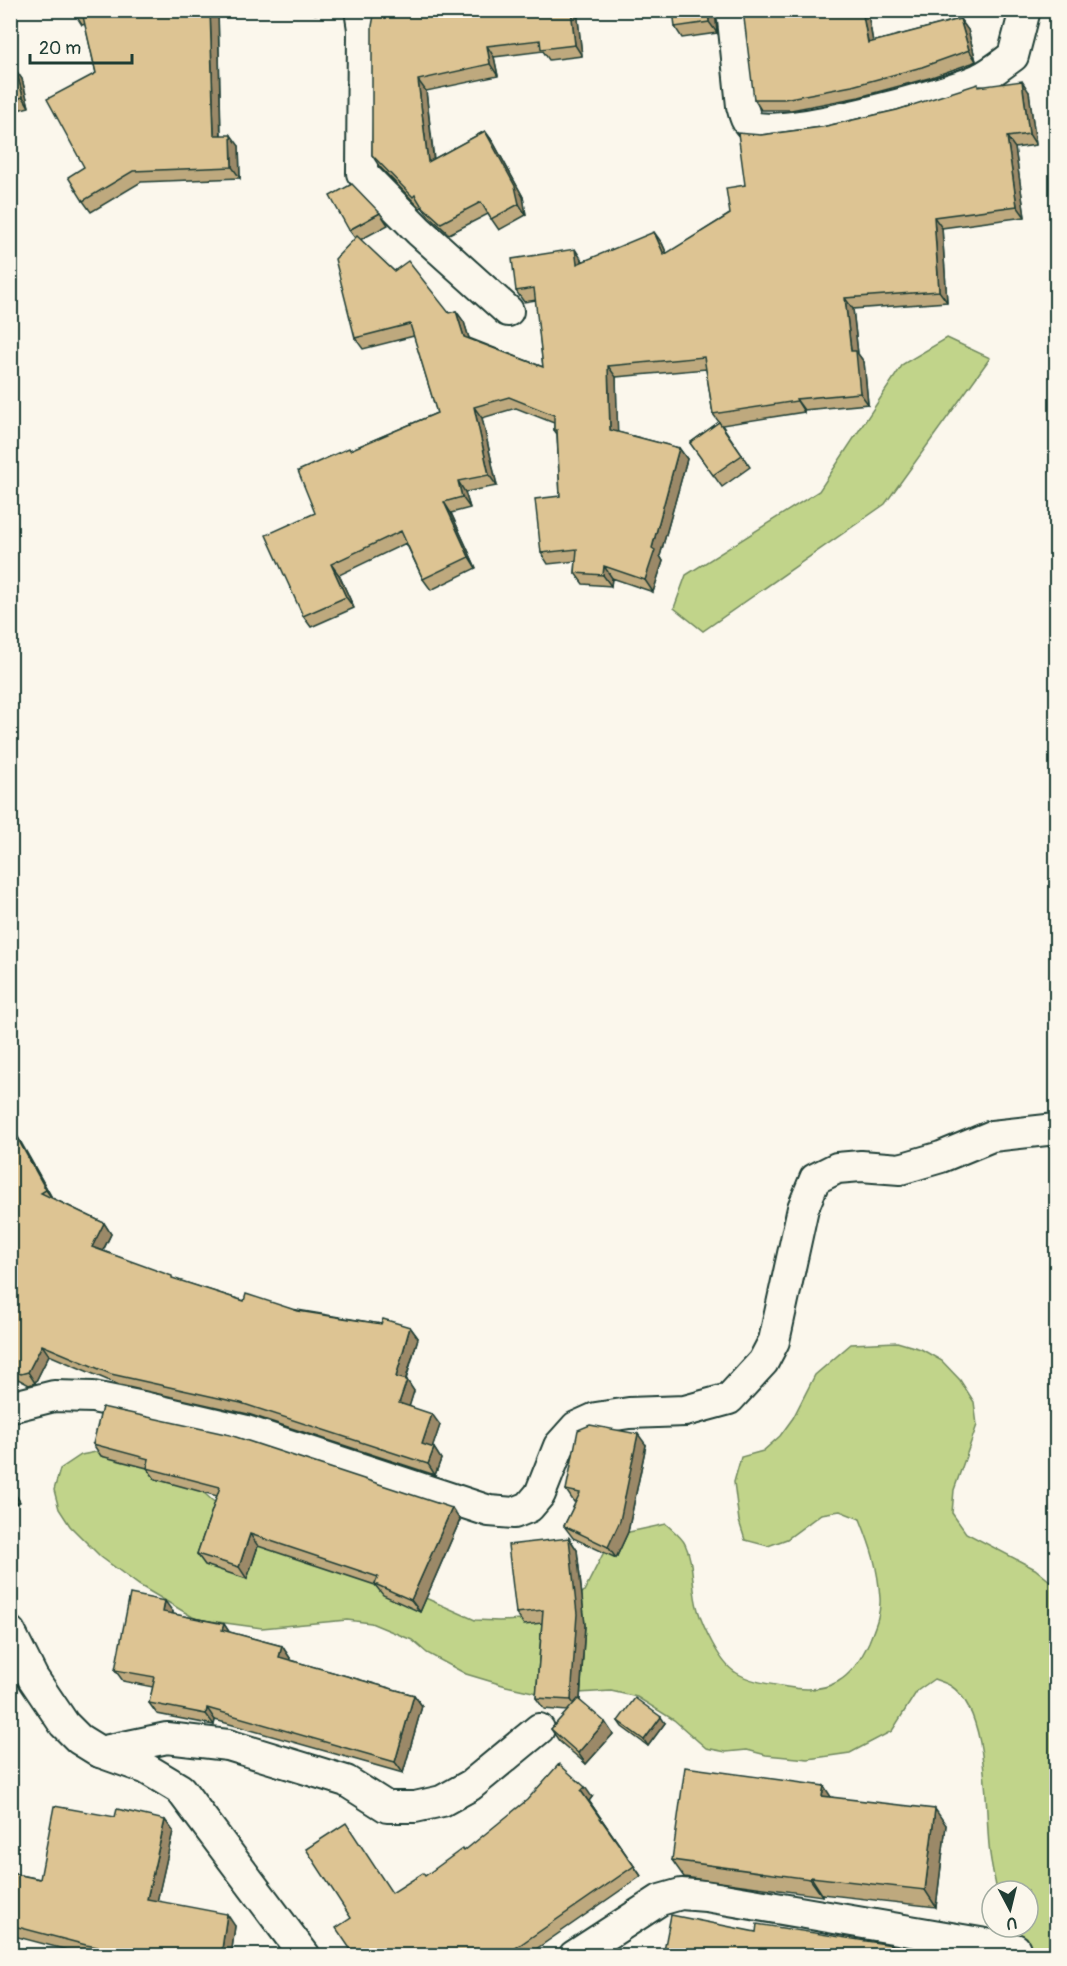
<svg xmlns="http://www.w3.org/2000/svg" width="1067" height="1966" viewBox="0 0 1067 1966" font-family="Pangolin,sans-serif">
<rect width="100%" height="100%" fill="#fbf7ec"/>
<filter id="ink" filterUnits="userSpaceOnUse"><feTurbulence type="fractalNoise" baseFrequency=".0167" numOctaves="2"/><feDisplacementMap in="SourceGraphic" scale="12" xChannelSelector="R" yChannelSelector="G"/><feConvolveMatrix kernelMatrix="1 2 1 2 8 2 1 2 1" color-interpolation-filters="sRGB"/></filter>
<g filter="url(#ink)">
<g fill="#c1d48a" stroke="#70885f" stroke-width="1.5">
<polygon points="947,338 990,358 885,504 703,631 674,608 686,575 819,491 903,364"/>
<path d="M897,1342L921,1349L942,1361L960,1380L974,1402L977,1425L954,1490L952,1513L966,1533L1035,1569L1056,1586V1955H1030L1013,1927H1028V1891H997C994,1876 990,1860 989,1845C985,1804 989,1711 951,1686C946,1683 939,1681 934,1679L917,1691L892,1731L850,1753L808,1759L766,1755L747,1750L726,1752L706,1748L674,1720L637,1697L611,1691L546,1695L506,1686L466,1674L427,1653L412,1640L371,1623L347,1620L262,1628L196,1619L139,1585L101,1557L70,1526L59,1509L54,1490L60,1469L81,1455L111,1449L159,1460L204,1493L263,1545L385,1580L475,1620L499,1621L523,1620L568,1609L584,1591L604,1552L620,1534L666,1524C672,1530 681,1536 685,1544C695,1565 691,1588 698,1610C703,1627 720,1663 735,1672C750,1682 770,1684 787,1687C830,1695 852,1680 869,1642C875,1627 881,1614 880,1598C878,1567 871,1547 860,1519L840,1511L821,1514L787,1539L768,1546L745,1540L739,1521L734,1482L741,1457L763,1451L780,1436L793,1418L815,1375L851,1344Z"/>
</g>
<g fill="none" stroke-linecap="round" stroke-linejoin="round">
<defs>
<g id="street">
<polyline points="360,10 363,29 362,173 419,231 508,311"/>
<path d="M732,10L742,106C744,113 746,123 752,126C776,141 949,93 979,79C991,73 1002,64 1013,56L1025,10"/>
<polyline points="10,1407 54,1396 93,1397 148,1408 243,1430 489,1511 514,1513 529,1507 540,1494 559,1446 576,1427 596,1418 629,1413 685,1411 729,1399 763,1362 774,1341 803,1208 815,1179 837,1168 861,1166 900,1169 941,1157 992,1136 1056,1129"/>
<polyline points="10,1632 33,1678 64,1724 79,1739 100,1752 145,1768 180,1789 305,1956"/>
<polyline points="100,1752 167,1738 228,1745 346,1781 387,1807 415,1807 442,1801 471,1785 539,1729"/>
<polyline points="574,1956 660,1900 681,1894 706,1896 1015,1949"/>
</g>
</defs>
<use href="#street" stroke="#1f3d34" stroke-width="34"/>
<use href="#street" stroke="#fbf7ec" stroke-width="30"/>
</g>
<g fill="#bea97e" stroke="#1f3d34" stroke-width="1.5">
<polygon points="74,10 218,10 221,135 239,146 240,178 141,182 91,212 83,201 84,167 96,73 85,24 82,25 75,14"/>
<polygon points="313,10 334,10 315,14"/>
<polygon points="375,10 577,10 582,56 549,60 543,51 494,57 498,76 426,91 434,159 485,131 493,142 523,197 526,215 499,230 488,214 449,234 429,216 422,207 420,208 379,166 372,155"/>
<polygon points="715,10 717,33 682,38 675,27"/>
<polygon points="801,10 800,13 868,14 873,42 960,19 968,30 976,61 972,63 929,78 859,97 791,110 761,110 754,99"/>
<polygon points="10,53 15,70 22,79 29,107 10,112"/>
<polygon points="980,86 1029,92 1036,145 1015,148 1025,217 942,228 947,302 853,309 858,354 864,362 868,404 804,410 804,412 722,425 750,467 722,487 690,443 719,422 713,414 706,369 616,377 617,432 679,448 687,459 660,556 663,561 653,592 612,578 611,586 583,584 575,573 576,561 548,564 541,553 560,496 557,434 554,430 554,423 516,408 482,418 497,486 465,492 470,508 451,513 476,568 431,590 423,579 406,543 339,575 354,608 311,627 303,616 315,513 350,450 437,413 414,336 363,349 355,338 355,238 349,230 380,213 388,225 360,240 394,271 449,313 456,311 464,322 469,338 543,367 536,300 524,302 516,291 582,260 583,261 662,243 667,254 730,214 745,185 761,135 822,127 897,110"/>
<polygon points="10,1124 52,1198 104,1223 111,1234 103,1251 174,1279 244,1301 381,1324 410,1327 418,1338 406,1380 414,1391 409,1406 440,1425 432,1448 434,1448 441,1459 435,1475 248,1414 119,1385 49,1355 35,1383 29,1385 18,1379 12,1389 10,1389"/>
<polygon points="93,1444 460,1520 420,1612 383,1595 375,1585 258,1546 247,1579 205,1565 197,1554 217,1496 155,1479 147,1468 101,1456"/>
<polygon points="646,1445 628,1532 616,1558 573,1538 564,1526 576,1502 574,1502 566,1490"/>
<polygon points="10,1486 20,1502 10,1507"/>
<polygon points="569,1538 577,1550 585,1625 580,1701 613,1734 586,1764 559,1741 551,1729 568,1711 544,1709 536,1698 542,1623 524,1625 516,1613"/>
<polygon points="173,1612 173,1614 224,1624 229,1632 282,1646 290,1658 289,1660 414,1695 422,1706 403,1773 215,1720 214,1725 157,1714 149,1703 153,1687 123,1681 115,1670"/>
<polygon points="618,1721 665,1723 648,1746 622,1727"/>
<polygon points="592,1797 589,1801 641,1876 526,1956 355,1956 425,1876 464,1851"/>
<polygon points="831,1797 946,1825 936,1907 822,1894 822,1896 684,1877 672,1860"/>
<polygon points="115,1817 165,1820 173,1831 157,1901 235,1926 231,1956 90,1956 10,1935 10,1873 40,1879"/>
<polygon points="1056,1869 1056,1899 1049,1889"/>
</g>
<g fill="#9b8967" stroke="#1f3d34" stroke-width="1.5">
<polygon points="210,10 218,10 221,146 214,135"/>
<polygon points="571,10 577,10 582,56 575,45"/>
<polygon points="708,10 715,10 717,33 709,22"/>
<polygon points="788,10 801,10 793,26 785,15"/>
<polygon points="862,10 866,10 868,14 875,54 868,43"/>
<polygon points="960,19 968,30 976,61 969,50"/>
<polygon points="487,46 494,57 498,76 490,64"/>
<polygon points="10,53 17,80 10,70"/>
<polygon points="16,70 22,79 29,107 23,97"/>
<polygon points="418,80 426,91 435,173 428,162"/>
<polygon points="1022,81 1029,92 1036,145 1029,134"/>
<polygon points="485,131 493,142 523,197 526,215 519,204"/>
<polygon points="231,135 239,146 240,178 232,167"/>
<polygon points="1007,137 1015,148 1025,217 1017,206"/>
<polygon points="934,217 942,228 947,302 939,291"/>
<polygon points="654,232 662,243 672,266 664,255"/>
<polygon points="575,249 582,260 584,275 577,264"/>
<polygon points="845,298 853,309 858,354 864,362 868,404 860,393 851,351"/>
<polygon points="456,311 464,322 472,348 464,337"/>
<polygon points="608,366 616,377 618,441 610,430"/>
<polygon points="796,399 804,410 804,412 797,401"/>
<polygon points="474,407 482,418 497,486 489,475"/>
<polygon points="679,448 687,459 660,556 663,561 653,592 645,580 652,548"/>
<polygon points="458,481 465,492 470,508 462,497"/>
<polygon points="444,502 451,513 476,568 469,557"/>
<polygon points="331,564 339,575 354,608 346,597"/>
<polygon points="604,566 612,578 611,586 603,575"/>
<polygon points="10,1124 14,1130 54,1201 46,1190"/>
<polygon points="104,1223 111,1234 99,1258 92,1247"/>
<polygon points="410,1327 418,1338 403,1388 396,1377"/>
<polygon points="42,1345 49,1355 35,1383 28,1372"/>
<polygon points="10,1369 18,1379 12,1389 10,1386"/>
<polygon points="407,1380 414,1391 407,1414 399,1403"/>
<polygon points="432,1414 440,1425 430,1455 422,1444"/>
<polygon points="638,1434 646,1445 628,1532 616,1558 608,1547"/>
<polygon points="434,1448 441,1459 435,1475 428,1464"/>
<polygon points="10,1486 20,1502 10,1489"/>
<polygon points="452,1508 460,1520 420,1612 411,1600"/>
<polygon points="250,1534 258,1546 247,1579 239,1567"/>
<polygon points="569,1538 577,1550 585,1625 579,1712 571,1700"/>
<polygon points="165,1601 173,1612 171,1623 163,1612"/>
<polygon points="224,1624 232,1636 222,1630"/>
<polygon points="282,1646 290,1658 287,1669 279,1657"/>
<polygon points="414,1695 422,1706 403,1773 395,1762"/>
<polygon points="207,1708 215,1720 214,1725 206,1714"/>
<polygon points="661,1717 665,1723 648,1746 644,1740"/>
<polygon points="605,1722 613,1734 586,1764 578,1753"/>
<polygon points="824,1786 835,1803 822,1796"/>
<polygon points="585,1787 592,1797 589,1801 641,1876 581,1791"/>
<polygon points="935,1809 946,1825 936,1907 925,1890"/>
<polygon points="165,1820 173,1831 155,1911 147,1899"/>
<polygon points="811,1877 822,1894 822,1896 810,1879"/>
<polygon points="227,1914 235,1926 231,1956 221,1956"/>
<polygon points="892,1945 899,1956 890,1956"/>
</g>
<g fill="#ddc493" stroke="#1f3d34" stroke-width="1.5">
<polygon points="74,10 210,10 214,135 231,135 232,167 133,171 83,201 68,177 84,167 47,99 96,73 82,12 75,14"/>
<polygon points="375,10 571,10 575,45 541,49 540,40 487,46 490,64 418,80 428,162 485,131 515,186 519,204 491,219 481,202 441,223 421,205 415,195 413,197 372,155 372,26"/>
<polygon points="673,10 708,10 709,22 675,27"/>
<polygon points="743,10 788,10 785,15 814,10 862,10 868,43 960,19 969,50 964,52 922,67 852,86 784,99 754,99"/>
<polygon points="10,70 11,71 16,70 23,97 10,101"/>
<polygon points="1022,81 1029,134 1007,137 1017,206 934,217 939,291 845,298 851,351 856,351 860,393 796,399 797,401 713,414 704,357 608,366 610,430 679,448 652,548 655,550 645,580 604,566 603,575 575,573 577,549 541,553 535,499 560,496 557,430 554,430 554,415 509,397 474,407 489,475 458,481 462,497 444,502 469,557 423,579 401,531 331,564 346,597 303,616 266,535 315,513 298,471 349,448 350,450 437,413 410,324 355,338 335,259 357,236 394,271 408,261 449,313 456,311 464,337 543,367 534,288 516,291 512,259 575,249 577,264 654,232 664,255 730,214 726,188 745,185 738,133 761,135 822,127 897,110 978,84 978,87"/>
<polygon points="352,184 380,213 349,230 330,196"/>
<polygon points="719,422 742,455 713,475 690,443"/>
<polygon points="10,1125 46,1190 41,1193 104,1223 92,1247 172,1276 172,1278 244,1301 246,1294 298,1311 381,1324 383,1319 410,1327 396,1377 407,1380 399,1403 432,1414 422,1444 434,1448 428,1464 241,1403 111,1374 42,1345 28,1372 21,1374 10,1369 10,1298 17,1285 10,1286"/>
<polygon points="102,1407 230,1435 452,1508 411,1600 375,1584 378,1577 250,1534 239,1567 197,1554 220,1487 147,1468 149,1459 93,1444"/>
<polygon points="590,1425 638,1434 620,1521 608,1547 564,1526 580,1493 566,1490 578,1430"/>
<polygon points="569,1538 577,1614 571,1700 536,1698 543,1610 516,1613 508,1545"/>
<polygon points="130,1594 165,1601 163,1612 224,1624 222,1630 282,1646 279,1657 414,1695 395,1762 207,1708 206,1714 149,1703 155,1677 115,1670"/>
<polygon points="635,1698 661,1717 644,1740 618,1721"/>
<polygon points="578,1699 605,1722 578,1753 551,1729"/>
<polygon points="559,1764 585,1787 581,1791 634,1866 504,1956 367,1956 365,1950 357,1956 355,1956 336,1928 351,1918 306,1849 346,1823 392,1893 423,1873 425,1876 462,1849 464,1851 527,1800"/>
<polygon points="685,1767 824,1786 822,1796 935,1809 925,1890 811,1877 810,1879 672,1860"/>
<polygon points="54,1806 115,1817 117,1809 165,1820 147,1899 227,1914 221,1956 150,1956 86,1945 10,1925 10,1873 40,1879"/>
<polygon points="1056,1869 1056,1891 1049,1889"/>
<polygon points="671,1915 756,1932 757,1924 892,1945 890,1956 663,1956"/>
</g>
</g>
<rect width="1067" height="1966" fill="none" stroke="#fbf7ec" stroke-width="36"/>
<rect x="18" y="18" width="1031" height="1930" fill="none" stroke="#1f3d34" stroke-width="2" filter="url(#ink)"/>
<g transform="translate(1010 1909) rotate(173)"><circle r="28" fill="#fbf7ec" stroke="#a3ada2" stroke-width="1.5"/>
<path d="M0-4.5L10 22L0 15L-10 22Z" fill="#1f3d34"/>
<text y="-9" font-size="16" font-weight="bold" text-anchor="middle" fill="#1f3d34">U</text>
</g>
<path d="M30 54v9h102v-9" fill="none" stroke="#1f3d34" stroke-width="3"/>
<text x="39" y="54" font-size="18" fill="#1f3d34" stroke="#fbf7ec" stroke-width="4.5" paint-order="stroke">20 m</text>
</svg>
